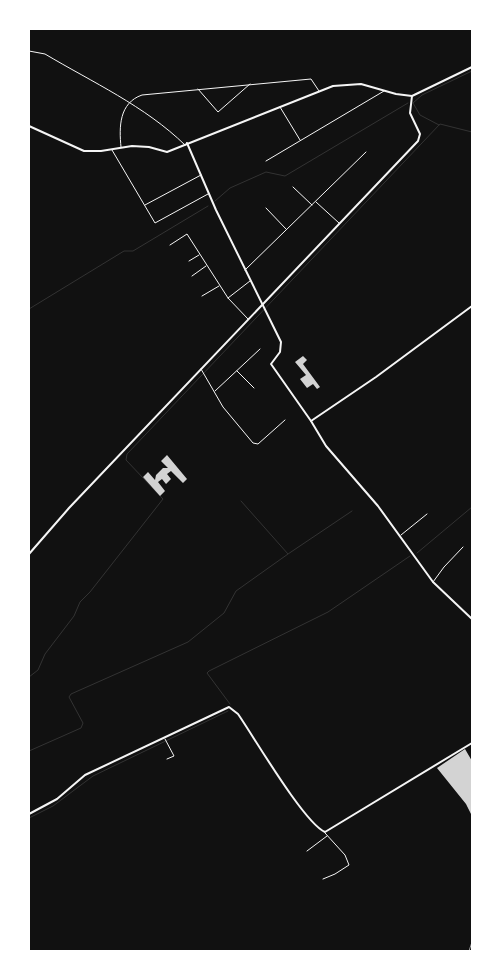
<svg xmlns="http://www.w3.org/2000/svg" width="501" height="980" viewBox="0 0 501 980" font-family="'Varela Round',sans-serif">
<rect width="100%" height="100%" fill="#111"/>
<g fill="none" stroke-linecap="round" stroke-linejoin="round">
<g stroke="#333" stroke-width="1">
<polyline points="439,125 420,115 413,103 422,95 472,71"/>
<polyline points="215,201 230,188 266,172 285,176 408,103"/>
<polyline points="29,309 124,251 133,251 208,206"/>
<polyline points="417,553 472,507"/>
<polyline points="288,554 352,511"/>
<polyline points="29,677 38,670 45,654 74,616 80,602 90,592 163,499 126,460 127,454 440,124 472,132"/>
<polyline points="230,704 207,673 209,671 328,612 410,556"/>
<polyline points="29,751 81,728 83,723 69,697 71,694 188,642 224,613 236,591 288,554 241,501"/>
<polyline points="29,818 53,806 93,776 228,711"/>
</g>
</g>
<g fill="#d3d3d3">
<polygon points="303,356 307,360 303,364 320,387 317,389 313,384 307,388 300,379 306,375 295,362"/>
<polygon points="167,455 187,479 183,483 171,471 167,474 171,479 166,484 162,479 158,482 165,491 160,496 143,477 148,472 155,480 156,475 163,468 168,468 161,461"/>
<polygon points="465,749 472,761 472,816 466,804 437,768"/>
</g>
<g fill="none" stroke-linecap="round" stroke-linejoin="round">
<g stroke="#f5f5f5" stroke-width="1">
<path d="M29,51L45,54C92,82 145,106 185,145"/>
<polyline points="198,89 218,112 250,84"/>
<polyline points="280,107 300,140"/>
<path d="M121,147C119,127 119,103 142,95L311,79L319,91"/>
<polyline points="112,150 155,223 208,194"/>
<polyline points="266,161 384,91"/>
<polyline points="293,187 312,205"/>
<polyline points="316,202 339,223"/>
<polyline points="145,205 201,175"/>
<polyline points="266,208 286,229"/>
<polyline points="170,245 187,234 228,298 248,319"/>
<polyline points="189,261 199,255"/>
<polyline points="245,270 366,152"/>
<polyline points="192,276 206,266"/>
<polyline points="202,296 219,286"/>
<polyline points="228,298 250,281"/>
<polyline points="201,369 223,407 253,443 258,444 285,420"/>
<polyline points="237,371 254,388"/>
<polyline points="215,391 260,349"/>
<polyline points="401,535 427,514"/>
<polyline points="433,582 444,567 463,547"/>
<polyline points="165,739 174,756 167,759"/>
<polyline points="307,851 327,836"/>
<polyline points="323,879 335,874 349,865 345,855 325,833"/>
</g>
<g stroke="#f5f5f5" stroke-width="2">
<polyline points="29,126 84,151 101,151 132,146 149,147 167,152 333,86 361,84 396,94 412,96 472,67"/>
<polyline points="187,143 216,210 281,342 280,352 271,364 311,421"/>
<polyline points="29,554 69,508 418,141 420,134 410,113 412,96"/>
<path d="M29,814L57,799L85,775L229,707L238,714C254,737 304,823 325,832L472,743"/>
</g>
<polyline stroke="#f5f5f5" stroke-width="2" points="472,306 376,377 311,421 326,446 378,506 433,582 472,619"/>
<polyline stroke="#9a9a9a" stroke-width="1" points="469,951 472,942"/>
</g>
<rect width="501" height="980" fill="none" stroke="#ffffff" stroke-width="60"/>
</svg>
